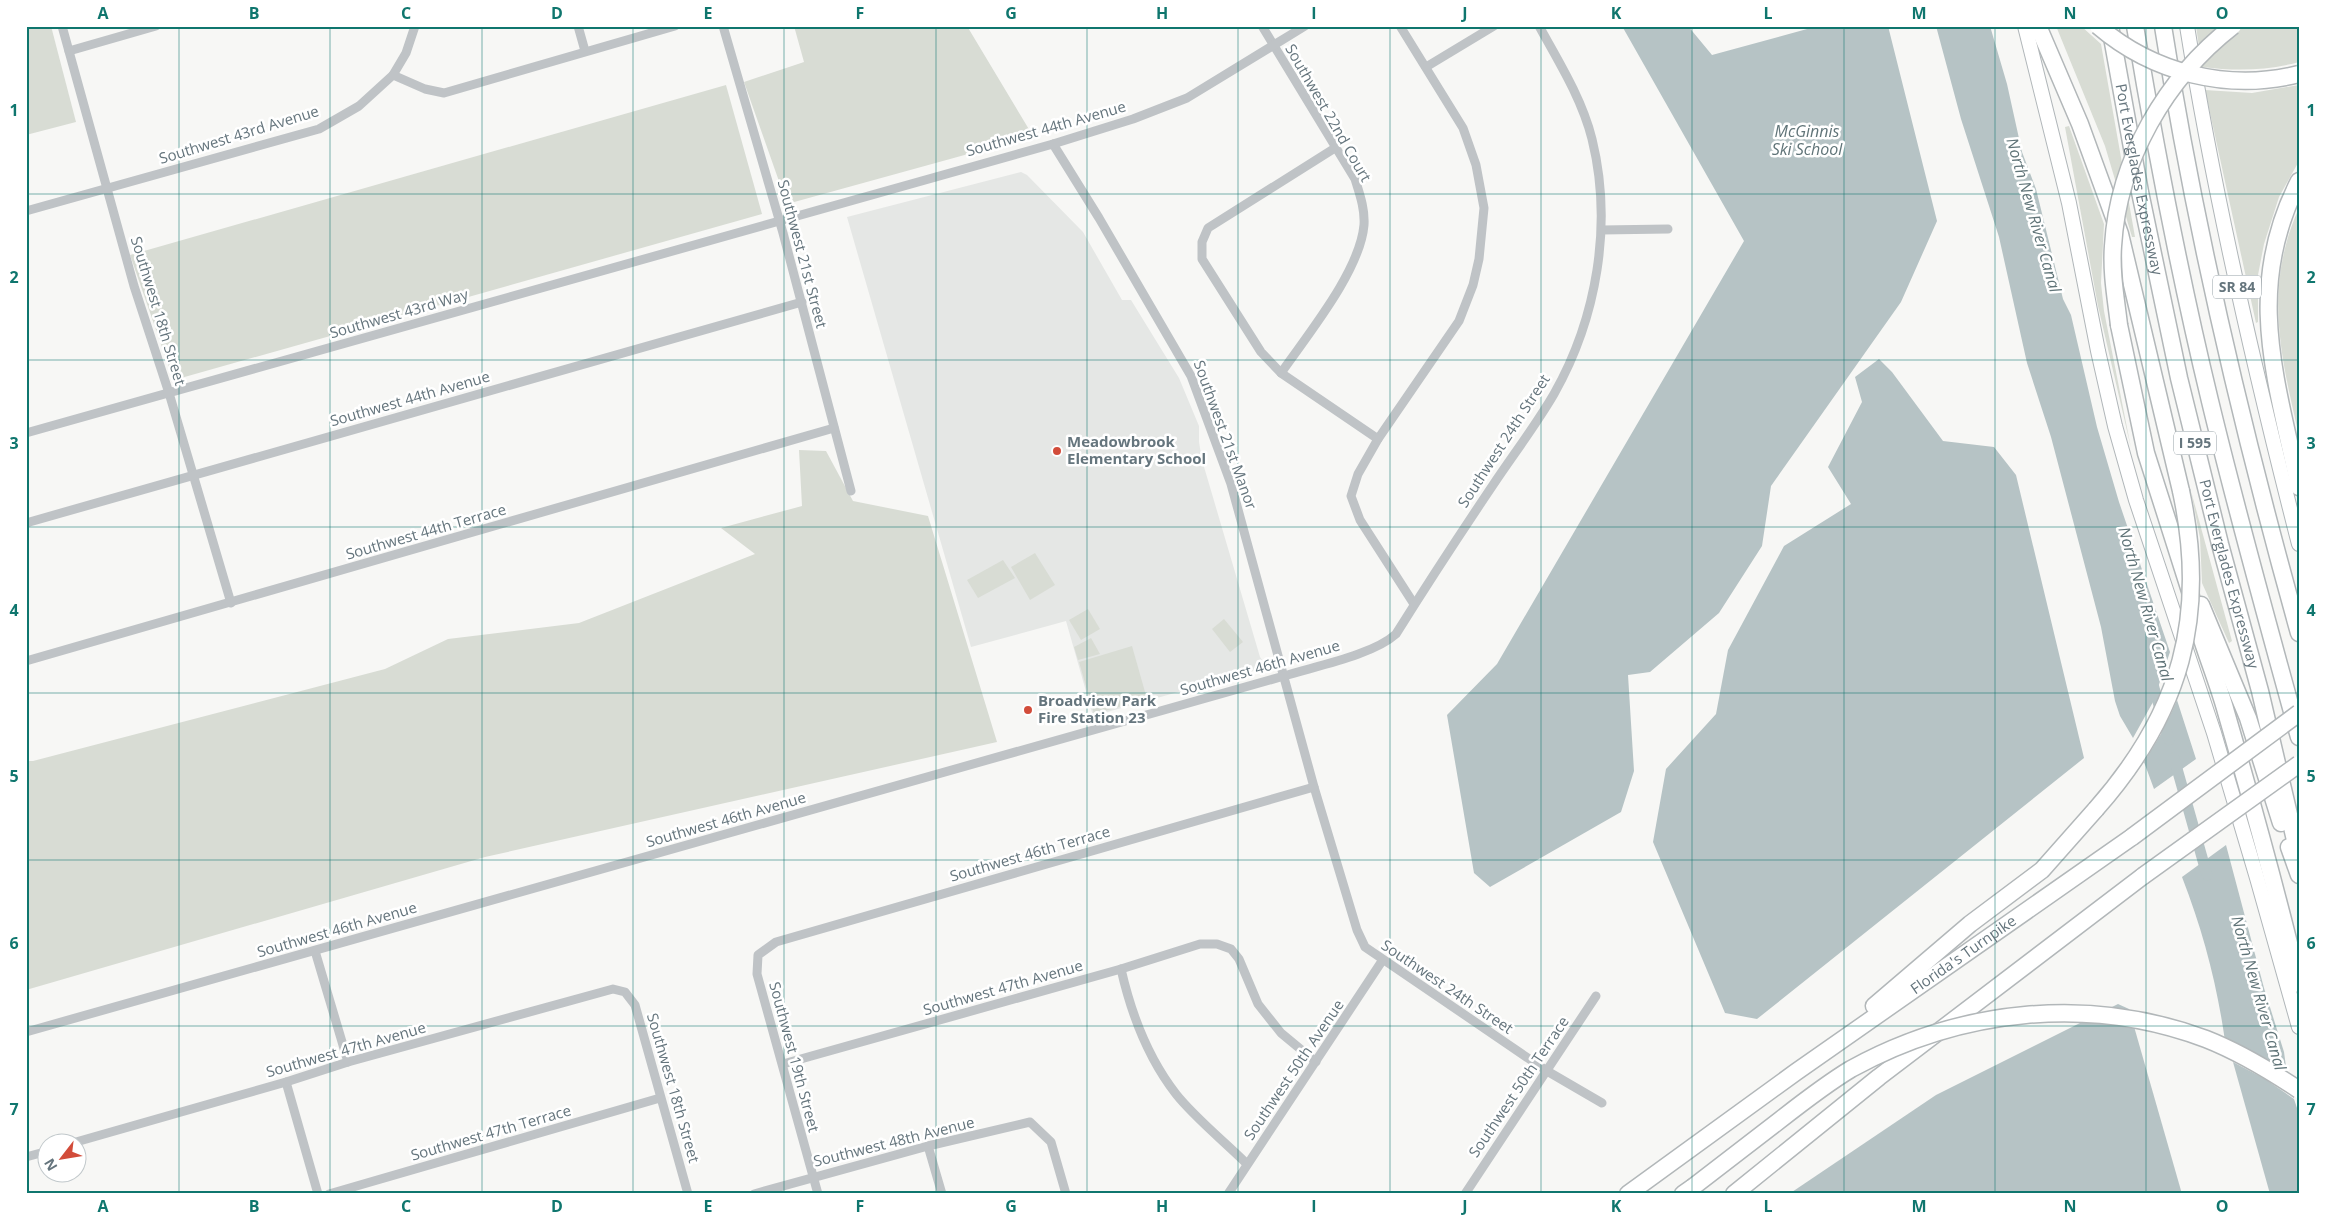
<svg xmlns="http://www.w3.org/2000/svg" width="2325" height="1220" viewBox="0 0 2325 1220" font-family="'Open Sans',sans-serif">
<rect width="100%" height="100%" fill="#f7f7f5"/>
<polygon fill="#e5e7e5" points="1021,172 1027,175 1083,232 1122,300 1131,300 1179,378 1199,426 1199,442 1202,460 1260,657 1267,667 1093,716 1066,621 971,647 847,217"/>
<g fill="#d8dcd4">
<polygon points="26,26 51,26 76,122 26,135"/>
<polygon points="794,26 967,26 1033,136 787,204 744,82 804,62"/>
<polygon points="2056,26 2081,26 2101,44 2135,237 2132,237 2105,146"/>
<path d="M2196,26H2299V62C2266,71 2235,71 2202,67Z"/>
<polygon points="726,85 762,214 181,378 171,373 130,255"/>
<polygon points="2299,85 2299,161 2279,197 2264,244 2258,275 2258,322 2256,323 2205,90 2252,93"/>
<polygon points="2069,126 2104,224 2101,283 2104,311 2131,448 2098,306 2065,127"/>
<path d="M2299,208V436C2281,356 2263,288 2299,208Z"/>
<polygon points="799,450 826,451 853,501 928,516 997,742 485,857 26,990 26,761 33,761 385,669 448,639 579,623 755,554 721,528 802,506"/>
<polygon points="2191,491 2232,641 2229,643 2202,583 2200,538"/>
<polygon points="1035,553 1055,585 1030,600 1011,567"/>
<polygon points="1003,560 1015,578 978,598 967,580"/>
<polygon points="1088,609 1100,629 1081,640 1069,620"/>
<polygon points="1224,619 1243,642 1230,652 1212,629"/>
<polygon points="1091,638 1100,654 1078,660 1074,647"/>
<polygon points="1132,646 1147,699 1094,714 1079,662"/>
</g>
<g fill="#b6c3c5">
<polygon points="1622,26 1688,26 1712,55 1818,26 1888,26 1937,221 1901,302 1771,486 1762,546 1719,613 1650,672 1628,675 1634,771 1621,812 1490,887 1474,873 1447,715 1497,664 1744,241"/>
<polygon points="1936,26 1990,26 2007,84 2022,152 2036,189 2063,299 2071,315 2097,427 2119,502 2170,652 2153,702 2133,738 2120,716 2115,701 2101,627 2051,437 2027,363 1999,237 1961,119"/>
<polygon points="1879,359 1892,372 1943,441 1994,447 2016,475 2084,758 1757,1019 1725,1013 1653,842 1666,769 1716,714 1728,650 1784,546 1851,504 1828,467 1862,402 1855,377"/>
<polygon points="2177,700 2196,759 2154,789 2144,762 2164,729"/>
<path d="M2226,845L2264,988L2284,1052L2287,1074L2225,1041C2217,984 2203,931 2182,877Z"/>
<polygon points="2118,1004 2129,1009 2182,1194 1789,1194 1936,1095"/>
<polygon points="2233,1062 2265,1079 2294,1099 2299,1114 2299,1194 2270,1194"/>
</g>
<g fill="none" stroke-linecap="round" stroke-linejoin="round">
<g stroke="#b6c3c5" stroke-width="11">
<polyline points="2152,681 2169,740"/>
<polyline points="2174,758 2207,875"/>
</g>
<defs>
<g id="primary">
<polyline points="2025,26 2069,203 2098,351 2115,426 2136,500 2214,733 2257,878 2299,1027"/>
<path d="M2187,26C2215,201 2255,373 2299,544"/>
</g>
<g id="highway">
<polyline points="2038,26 2080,124 2120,234 2181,491"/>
<path id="s1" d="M2110,26L2140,192L2179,378L2220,544L2260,691L2299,857"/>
<path d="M2135,26C2156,152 2180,277 2210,401C2237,513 2268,625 2299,737"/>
<path d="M2163,26C2195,231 2243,433 2299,633"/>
<path d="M2299,181C2244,288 2276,378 2299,487"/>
<path d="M2119,325L2146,453L2190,591C2196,632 2215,672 2226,712C2252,802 2277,892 2299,984"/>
<polyline points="2201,605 2248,718 2281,823"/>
<polyline points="2289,847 2299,875"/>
<polyline points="1874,1006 1970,924 2042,870 2096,809"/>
<path id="s2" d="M1628,1194L1796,1072L2132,837"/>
<polyline points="1683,1194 1693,1187"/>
<polyline points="1734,1194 1879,1077 2143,876"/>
</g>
</defs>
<use href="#primary" stroke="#b0b6b9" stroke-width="16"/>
<use href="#highway" stroke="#b2b7b9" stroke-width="19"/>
<g stroke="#bfc3c6" stroke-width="9">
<polyline points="62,26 134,286 169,393 231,603"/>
<polyline points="578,26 585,51"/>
<polyline points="723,26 783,233 851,491"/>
<path d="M1262,26L1355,179C1360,195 1365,209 1364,225C1360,271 1308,334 1281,373"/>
<polyline points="1400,26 1463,128 1476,165 1484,208 1479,259 1473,285 1459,321 1378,439 1358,474 1351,496 1360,520 1414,604"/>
<polyline points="69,51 156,26"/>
<polyline points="1426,67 1494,26"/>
<polyline points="393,75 406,53 415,26"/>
<polyline points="1053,144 1099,218 1191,376 1231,484 1314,787 1357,930 1365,947 1547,1071 1602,1103"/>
<polyline points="1335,148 1208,228 1202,242 1202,259 1261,352 1281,373 1378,439"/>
<polyline points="26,211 319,129 359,106 393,75 425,89 444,93 675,26"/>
<polyline points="1602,230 1668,229"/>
<polyline points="26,433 1053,144 1133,119 1187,98 1305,26"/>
<polyline points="26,523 802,302"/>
<polyline points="26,661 834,428"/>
<polyline points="315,951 348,1062"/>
<path d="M1121,969C1131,1013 1148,1058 1176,1094C1194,1117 1226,1143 1247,1164"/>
<path d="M26,1032L1284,676C1316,666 1373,655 1396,634C1428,583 1460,534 1493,485C1513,455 1536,425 1554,394C1597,318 1613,224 1592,139C1582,99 1559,62 1539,26"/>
<polyline points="783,1064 1121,969 1200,944 1217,944 1231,949 1239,959 1258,1004 1281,1033 1316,1062"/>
<polyline points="286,1082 318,1194"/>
<polyline points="76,1142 286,1082 348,1062 613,989 625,992 635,1005 688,1194"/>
<polyline points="928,1146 942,1194"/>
<polyline points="26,1157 48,1151"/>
<polyline points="329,1194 660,1098"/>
<polyline points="754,1194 928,1146 1030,1122 1051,1142 1066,1194"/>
<polyline points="818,1194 757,974 758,955 776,942 1314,787"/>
<polyline points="1228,1194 1382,961"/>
<polyline points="1465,1194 1596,996"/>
</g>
<use href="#primary" stroke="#fff" stroke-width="14"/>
<use href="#highway" stroke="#fff" stroke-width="16"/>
<defs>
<g id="highway-bridge">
<path d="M2098,26C2153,73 2228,92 2299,74"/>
<path d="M2119,325C2116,299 2111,273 2113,246C2118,160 2166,78 2233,26"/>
<path d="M2096,809C2181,713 2208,616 2181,491"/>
<polyline points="2132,837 2299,713"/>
<polyline points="2143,876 2299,764"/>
<path d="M1693,1187C1722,1165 1751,1142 1780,1120C1803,1102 1826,1084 1851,1069C1960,1009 2089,995 2206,1039C2239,1052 2269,1070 2299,1090"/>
</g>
</defs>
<use href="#highway-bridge" stroke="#b2b7b9" stroke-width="19" stroke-linecap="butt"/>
<use href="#highway-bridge" stroke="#fff" stroke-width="16"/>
</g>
<path fill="none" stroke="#0f766e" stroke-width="1" stroke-opacity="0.55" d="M179,26V1194M330,26V1194M482,26V1194M633,26V1194M784,26V1194M936,26V1194M1087,26V1194M1238,26V1194M1390,26V1194M1541,26V1194M1692,26V1194M1844,26V1194M1995,26V1194M2146,26V1194M26,194H2299M26,360H2299M26,527H2299M26,693H2299M26,860H2299M26,1026H2299"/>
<g fill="#d24c3a" stroke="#fff" stroke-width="2">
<circle cx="1057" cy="451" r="5"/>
<circle cx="1028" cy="710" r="5"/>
</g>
<g text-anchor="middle" stroke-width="5" stroke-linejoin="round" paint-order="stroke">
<g fill="#fff" stroke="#939ea4" stroke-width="1">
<rect x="2213" y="275.5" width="48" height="23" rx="4"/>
<rect x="2174" y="431.5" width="42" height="23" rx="4"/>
</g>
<g font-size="14" font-weight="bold" fill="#65757d">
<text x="2237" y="292">SR 84</text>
<text x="2195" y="448">I 595</text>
</g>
<g font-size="15" fill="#65757d" stroke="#fff">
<text transform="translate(1328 113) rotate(60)" y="5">Southwest 22nd Court</text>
<text transform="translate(1046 129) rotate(-16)" y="5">Southwest 44th Avenue</text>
<text transform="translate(239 135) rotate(-17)" y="5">Southwest 43rd Avenue</text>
<text dy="5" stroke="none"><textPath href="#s1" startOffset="156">Port Everglades Expressway</textPath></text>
<text transform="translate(802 254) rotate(75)" y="5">Southwest 21st Street</text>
<text transform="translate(158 311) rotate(73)" y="5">Southwest 18th Street</text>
<text transform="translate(399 314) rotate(-16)" y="5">Southwest 43rd Way</text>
<text transform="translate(410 399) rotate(-16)" y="5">Southwest 44th Avenue</text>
<text transform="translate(1225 435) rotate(70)" y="5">Southwest 21st Manor</text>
<text transform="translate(1504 441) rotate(-57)" y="5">Southwest 24th Street</text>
<text transform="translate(426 532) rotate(-16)" y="5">Southwest 44th Terrace</text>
<text dy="5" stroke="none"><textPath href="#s1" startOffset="561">Port Everglades Expressway</textPath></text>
<text transform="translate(1260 668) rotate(-16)" y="5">Southwest 46th Avenue</text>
<text transform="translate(726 820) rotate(-16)" y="5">Southwest 46th Avenue</text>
<text transform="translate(1030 854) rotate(-16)" y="5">Southwest 46th Terrace</text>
<text transform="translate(337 930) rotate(-16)" y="5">Southwest 46th Avenue</text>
<text dy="5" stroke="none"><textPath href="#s2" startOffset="412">Florida's Turnpike</textPath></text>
<text transform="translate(1447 987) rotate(34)" y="5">Southwest 24th Street</text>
<text transform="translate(1003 988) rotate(-16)" y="5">Southwest 47th Avenue</text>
<text transform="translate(346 1050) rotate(-16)" y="5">Southwest 47th Avenue</text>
<text transform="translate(794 1057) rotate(75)" y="5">Southwest 19th Street</text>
<text transform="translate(1294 1070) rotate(-56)" y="5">Southwest 50th Avenue</text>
<text transform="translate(1519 1087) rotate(-56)" y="5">Southwest 50th Terrace</text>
<text transform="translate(673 1088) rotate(74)" y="5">Southwest 18th Street</text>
<text transform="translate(491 1133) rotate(-16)" y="5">Southwest 47th Terrace</text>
<text transform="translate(894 1142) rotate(-14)" y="5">Southwest 48th Avenue</text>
</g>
<g font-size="15" font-weight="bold" fill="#65757d" stroke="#fff" text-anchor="start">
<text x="1067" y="447">Meadowbrook<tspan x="1067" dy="17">Elementary School</tspan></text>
<text x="1038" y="706">Broadview Park<tspan x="1038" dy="17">Fire Station 23</tspan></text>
</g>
<g font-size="16" font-style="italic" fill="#607478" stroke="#fff">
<text x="1807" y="137">McGinnis<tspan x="1807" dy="18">Ski School</tspan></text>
<text transform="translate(2034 215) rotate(74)" y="6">North New River Canal</text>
<text transform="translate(2146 604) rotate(74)" y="6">North New River Canal</text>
<text transform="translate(2259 993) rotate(74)" y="6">North New River Canal</text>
</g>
</g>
<rect width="2325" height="1220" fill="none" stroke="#ffffff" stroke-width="55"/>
<g transform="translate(62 1158) rotate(239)"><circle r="24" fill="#ffffff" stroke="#c1c8cb"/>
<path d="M0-4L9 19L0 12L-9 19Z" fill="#d24c3a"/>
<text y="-8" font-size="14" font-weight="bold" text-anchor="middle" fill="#65757d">N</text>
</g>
<rect x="28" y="28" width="2270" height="1164" fill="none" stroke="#0f766e" stroke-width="2"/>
<g font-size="16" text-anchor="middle" font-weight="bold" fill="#0f766e">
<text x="103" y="19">A</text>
<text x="254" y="19">B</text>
<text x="406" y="19">C</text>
<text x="557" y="19">D</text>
<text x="708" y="19">E</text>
<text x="860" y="19">F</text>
<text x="1011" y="19">G</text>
<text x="1162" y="19">H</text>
<text x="1314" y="19">I</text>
<text x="1465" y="19">J</text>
<text x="1616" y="19">K</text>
<text x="1768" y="19">L</text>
<text x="1919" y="19">M</text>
<text x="2070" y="19">N</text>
<text x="2222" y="19">O</text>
<text x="14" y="116">1</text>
<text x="2311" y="116">1</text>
<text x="14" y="283">2</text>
<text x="2311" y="283">2</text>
<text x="14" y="449">3</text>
<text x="2311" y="449">3</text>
<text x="14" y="616">4</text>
<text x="2311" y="616">4</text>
<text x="14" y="782">5</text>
<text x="2311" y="782">5</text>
<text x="14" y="949">6</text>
<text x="2311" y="949">6</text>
<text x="14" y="1115">7</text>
<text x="2311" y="1115">7</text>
<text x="103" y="1212">A</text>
<text x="254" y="1212">B</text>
<text x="406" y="1212">C</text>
<text x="557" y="1212">D</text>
<text x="708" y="1212">E</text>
<text x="860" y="1212">F</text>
<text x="1011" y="1212">G</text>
<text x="1162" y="1212">H</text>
<text x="1314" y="1212">I</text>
<text x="1465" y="1212">J</text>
<text x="1616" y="1212">K</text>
<text x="1768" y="1212">L</text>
<text x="1919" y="1212">M</text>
<text x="2070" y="1212">N</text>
<text x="2222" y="1212">O</text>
</g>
</svg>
